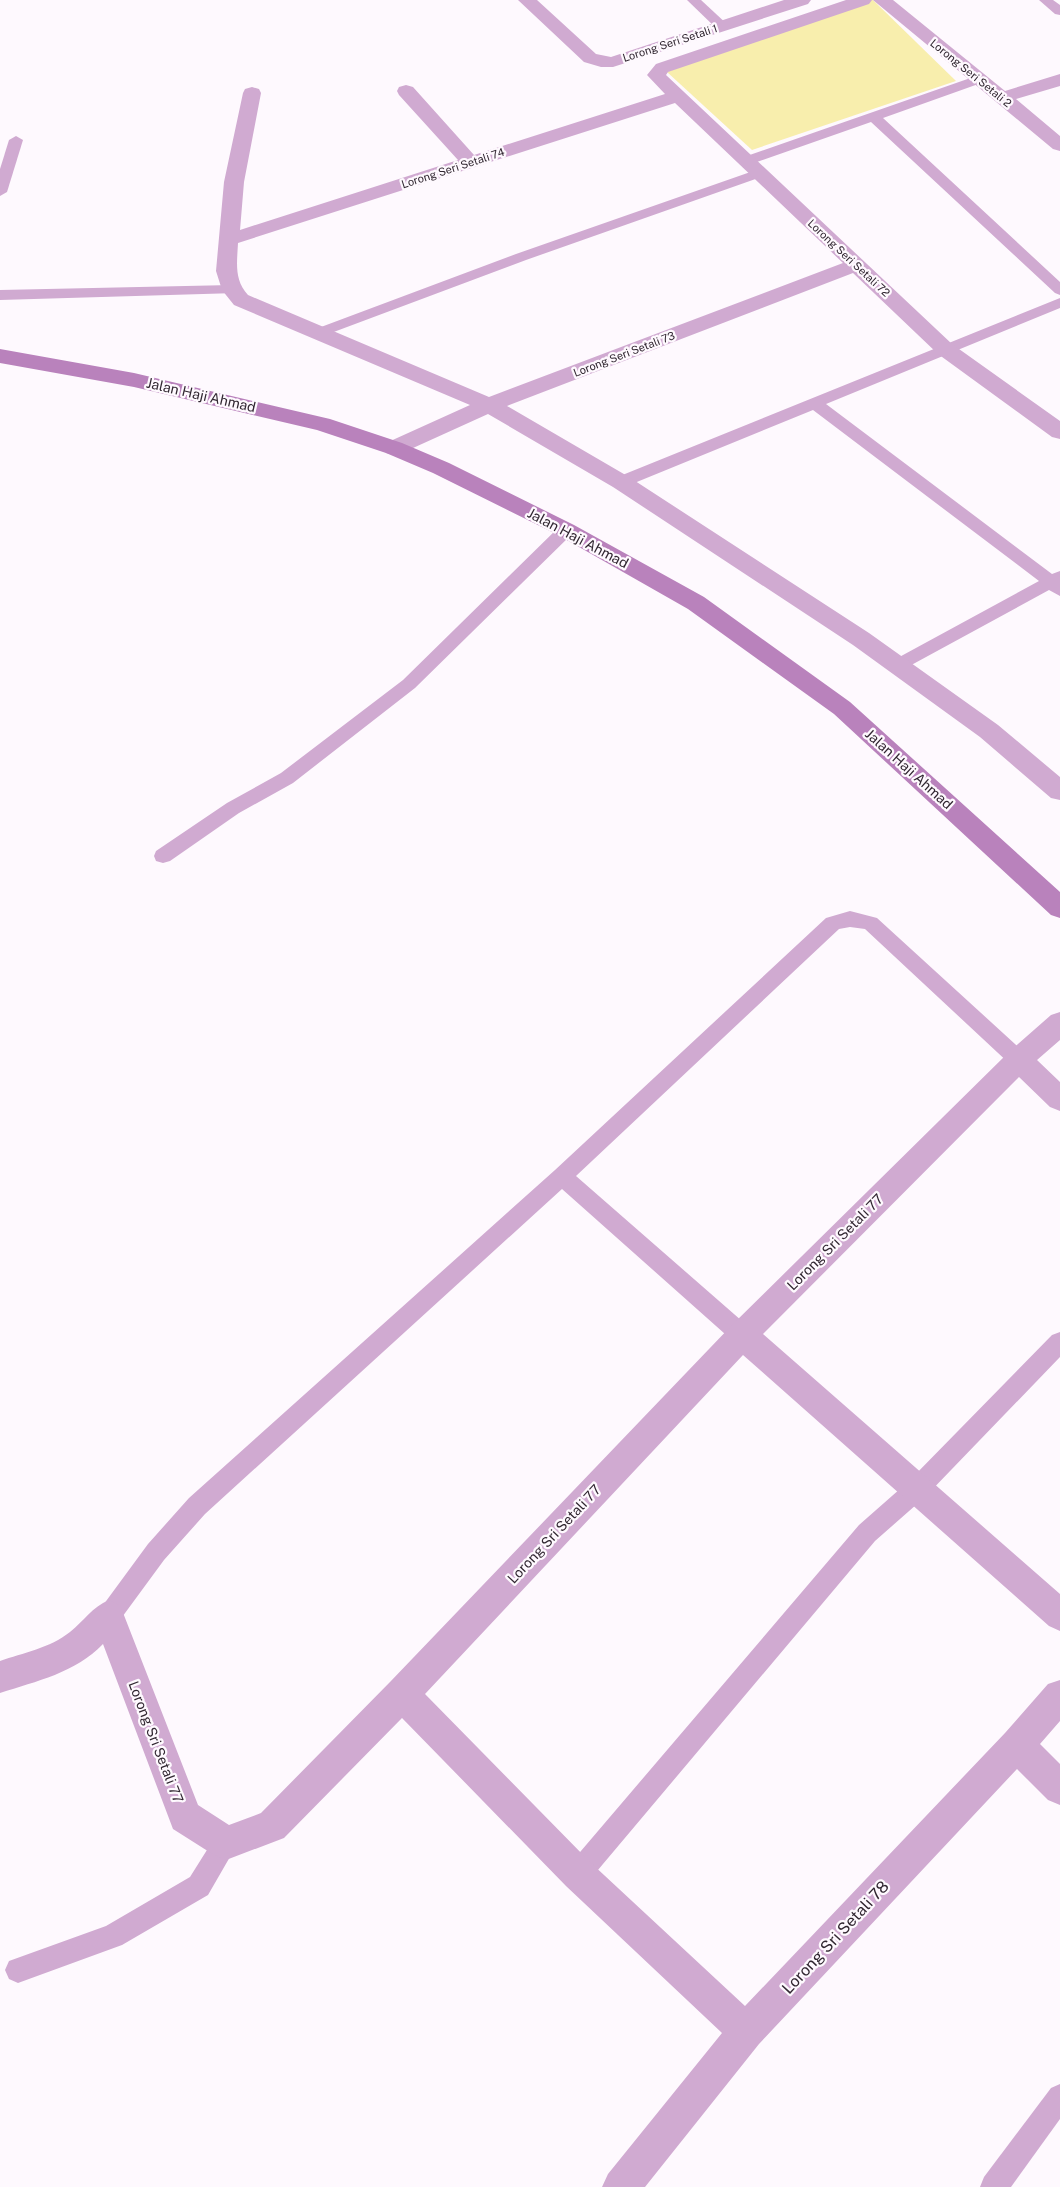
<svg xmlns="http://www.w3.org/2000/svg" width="1060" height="2187" viewBox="0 0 1060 2187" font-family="'Public Sans',sans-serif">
<rect width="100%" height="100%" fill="#fef9fe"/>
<polygon fill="#f8eead" points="860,0 873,0 956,81 752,150 667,72"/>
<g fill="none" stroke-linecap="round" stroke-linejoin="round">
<g fill="#d0aad1" fill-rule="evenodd">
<polygon points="687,0 701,0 729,26 727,29 717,29"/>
<polygon points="1039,0 1053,0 1060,5 1060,15 1055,14"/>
<polygon points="979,75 984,76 986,79 984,82 883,118 1060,282 1060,295 1055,293 871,122 751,164 741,164 739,161 741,158"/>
<polygon points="16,136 23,140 7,192 0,196 0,169 9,140"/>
<polygon points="759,169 766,173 764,176 526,260 323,336 313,336 310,333 313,330 516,254"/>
<polygon points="232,285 237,287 239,290 237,293 0,300 0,290"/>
<polygon points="1060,298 1060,308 826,404 1052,574 1060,571 1060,596 1049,590 904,669 898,671 892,669 889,665 892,661 1039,581 813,410 627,486 621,487 615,486 613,482 615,478"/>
<polygon points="566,524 572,526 574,530 572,534 415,688 293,783 239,813 170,861 163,863 156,861 154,856 156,851 227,803 281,773 403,680 560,526"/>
<polygon points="850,911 877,918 1026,1054 1029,1060 1026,1066 1019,1068 1012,1066 865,929 850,927 839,929 576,1176 750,1328 753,1335 750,1342 742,1345 734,1342 562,1189 205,1514 164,1560 117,1624 109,1628 101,1624 97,1616 101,1608 148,1544 189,1498 555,1170 826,918"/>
<polygon points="1060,1332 1060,1357 925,1497 875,1541 587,1883 578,1887 569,1883 565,1874 569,1865 859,1525 909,1481 1052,1335"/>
<polygon points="226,1831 235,1834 238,1843 208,1895 122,1945 18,1983 9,1979 5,1970 9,1961 106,1926 190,1877 217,1834"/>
<polygon points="1060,2084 1060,2119 1011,2187 980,2187 984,2177 1051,2088"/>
</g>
<g fill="#d0aad1" fill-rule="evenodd">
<polygon points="518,0 537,0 596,54 611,57 784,0 811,0 808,4 613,67 601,67 584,62"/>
<path d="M846,0H872L869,4L668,72L666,75L952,344L1060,421V439L1052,437L938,354L853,273L507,406L629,477L869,633L998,725L1060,777V800L1051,798L980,737L853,645L613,487L488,414L402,453L394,455L386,453L383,448L386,443L470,405L234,305L222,290L216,271L224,182L243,93L245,89L252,87L259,89L261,93L244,182L240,230L458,160L399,95L397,91L399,87L406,85L413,87L474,155L665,94L647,75L656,64ZM675,103L843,263L489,397L248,295C234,280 237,263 238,243Z"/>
<polygon points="873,0 893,0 1005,91 1060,74 1060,86 1016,99 1060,136 1060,151 1053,149"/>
<path d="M1060,1012V1040L1037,1060L1060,1082V1111L1050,1107L1019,1077L763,1334L1060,1594V1631L1049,1626L743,1355L425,1694L590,1862L745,2006L1005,1733L1048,1684L1060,1680V1721L1040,1744L1060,1764V1805L1048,1800L1017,1769L759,2044L645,2187H602L608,2174L722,2033L566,1886L402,1718L284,1838L226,1860L214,1855L173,1829L103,1644C75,1673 37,1681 0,1693V1661C23,1653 50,1648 70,1632C84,1621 92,1607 109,1600L120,1605L198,1805L229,1825L261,1813L390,1682L732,1325L1009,1052L1051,1015Z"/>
</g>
<polygon fill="#b982bc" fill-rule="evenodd" points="0,349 134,373 330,419 402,443 449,463 574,525 704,597 850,702 1060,892 1060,918 1051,915 834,714 688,609 558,535 433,473 386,453 317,430 134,387 0,363"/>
</g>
<g text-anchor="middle" stroke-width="4.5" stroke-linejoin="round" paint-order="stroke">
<g font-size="11" fill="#312731" stroke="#fef9fe">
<text transform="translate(670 43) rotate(-18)" y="4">Lorong Seri Setali 1</text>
<text transform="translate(971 73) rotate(39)" y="4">Lorong Seri Setali 2</text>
<text transform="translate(453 168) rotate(-18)" y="4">Lorong Seri Setali 74</text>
<text transform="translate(849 258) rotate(43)" y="4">Lorong Seri Setali 72</text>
<text transform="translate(624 354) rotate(-21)" y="4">Lorong Seri Setali 73</text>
</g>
<g font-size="14" fill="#312731" stroke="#fef9fe">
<text transform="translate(201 395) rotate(13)" y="5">Jalan Haji Ahmad</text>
<text transform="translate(578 538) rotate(28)" y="5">Jalan Haji Ahmad</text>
<text transform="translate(909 769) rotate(42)" y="5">Jalan Haji Ahmad</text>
<text transform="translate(835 1242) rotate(-45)" y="5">Lorong Sri Setali 77</text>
<text transform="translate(554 1534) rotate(-47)" y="5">Lorong Sri Setali 77</text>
<text transform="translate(156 1742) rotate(69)" y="5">Lorong Sri Setali 77</text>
</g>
<g font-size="16" fill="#312731" stroke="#fef9fe">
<text transform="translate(835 1937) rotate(-47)" y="6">Lorong Sri Setali 78</text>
</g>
</g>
</svg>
